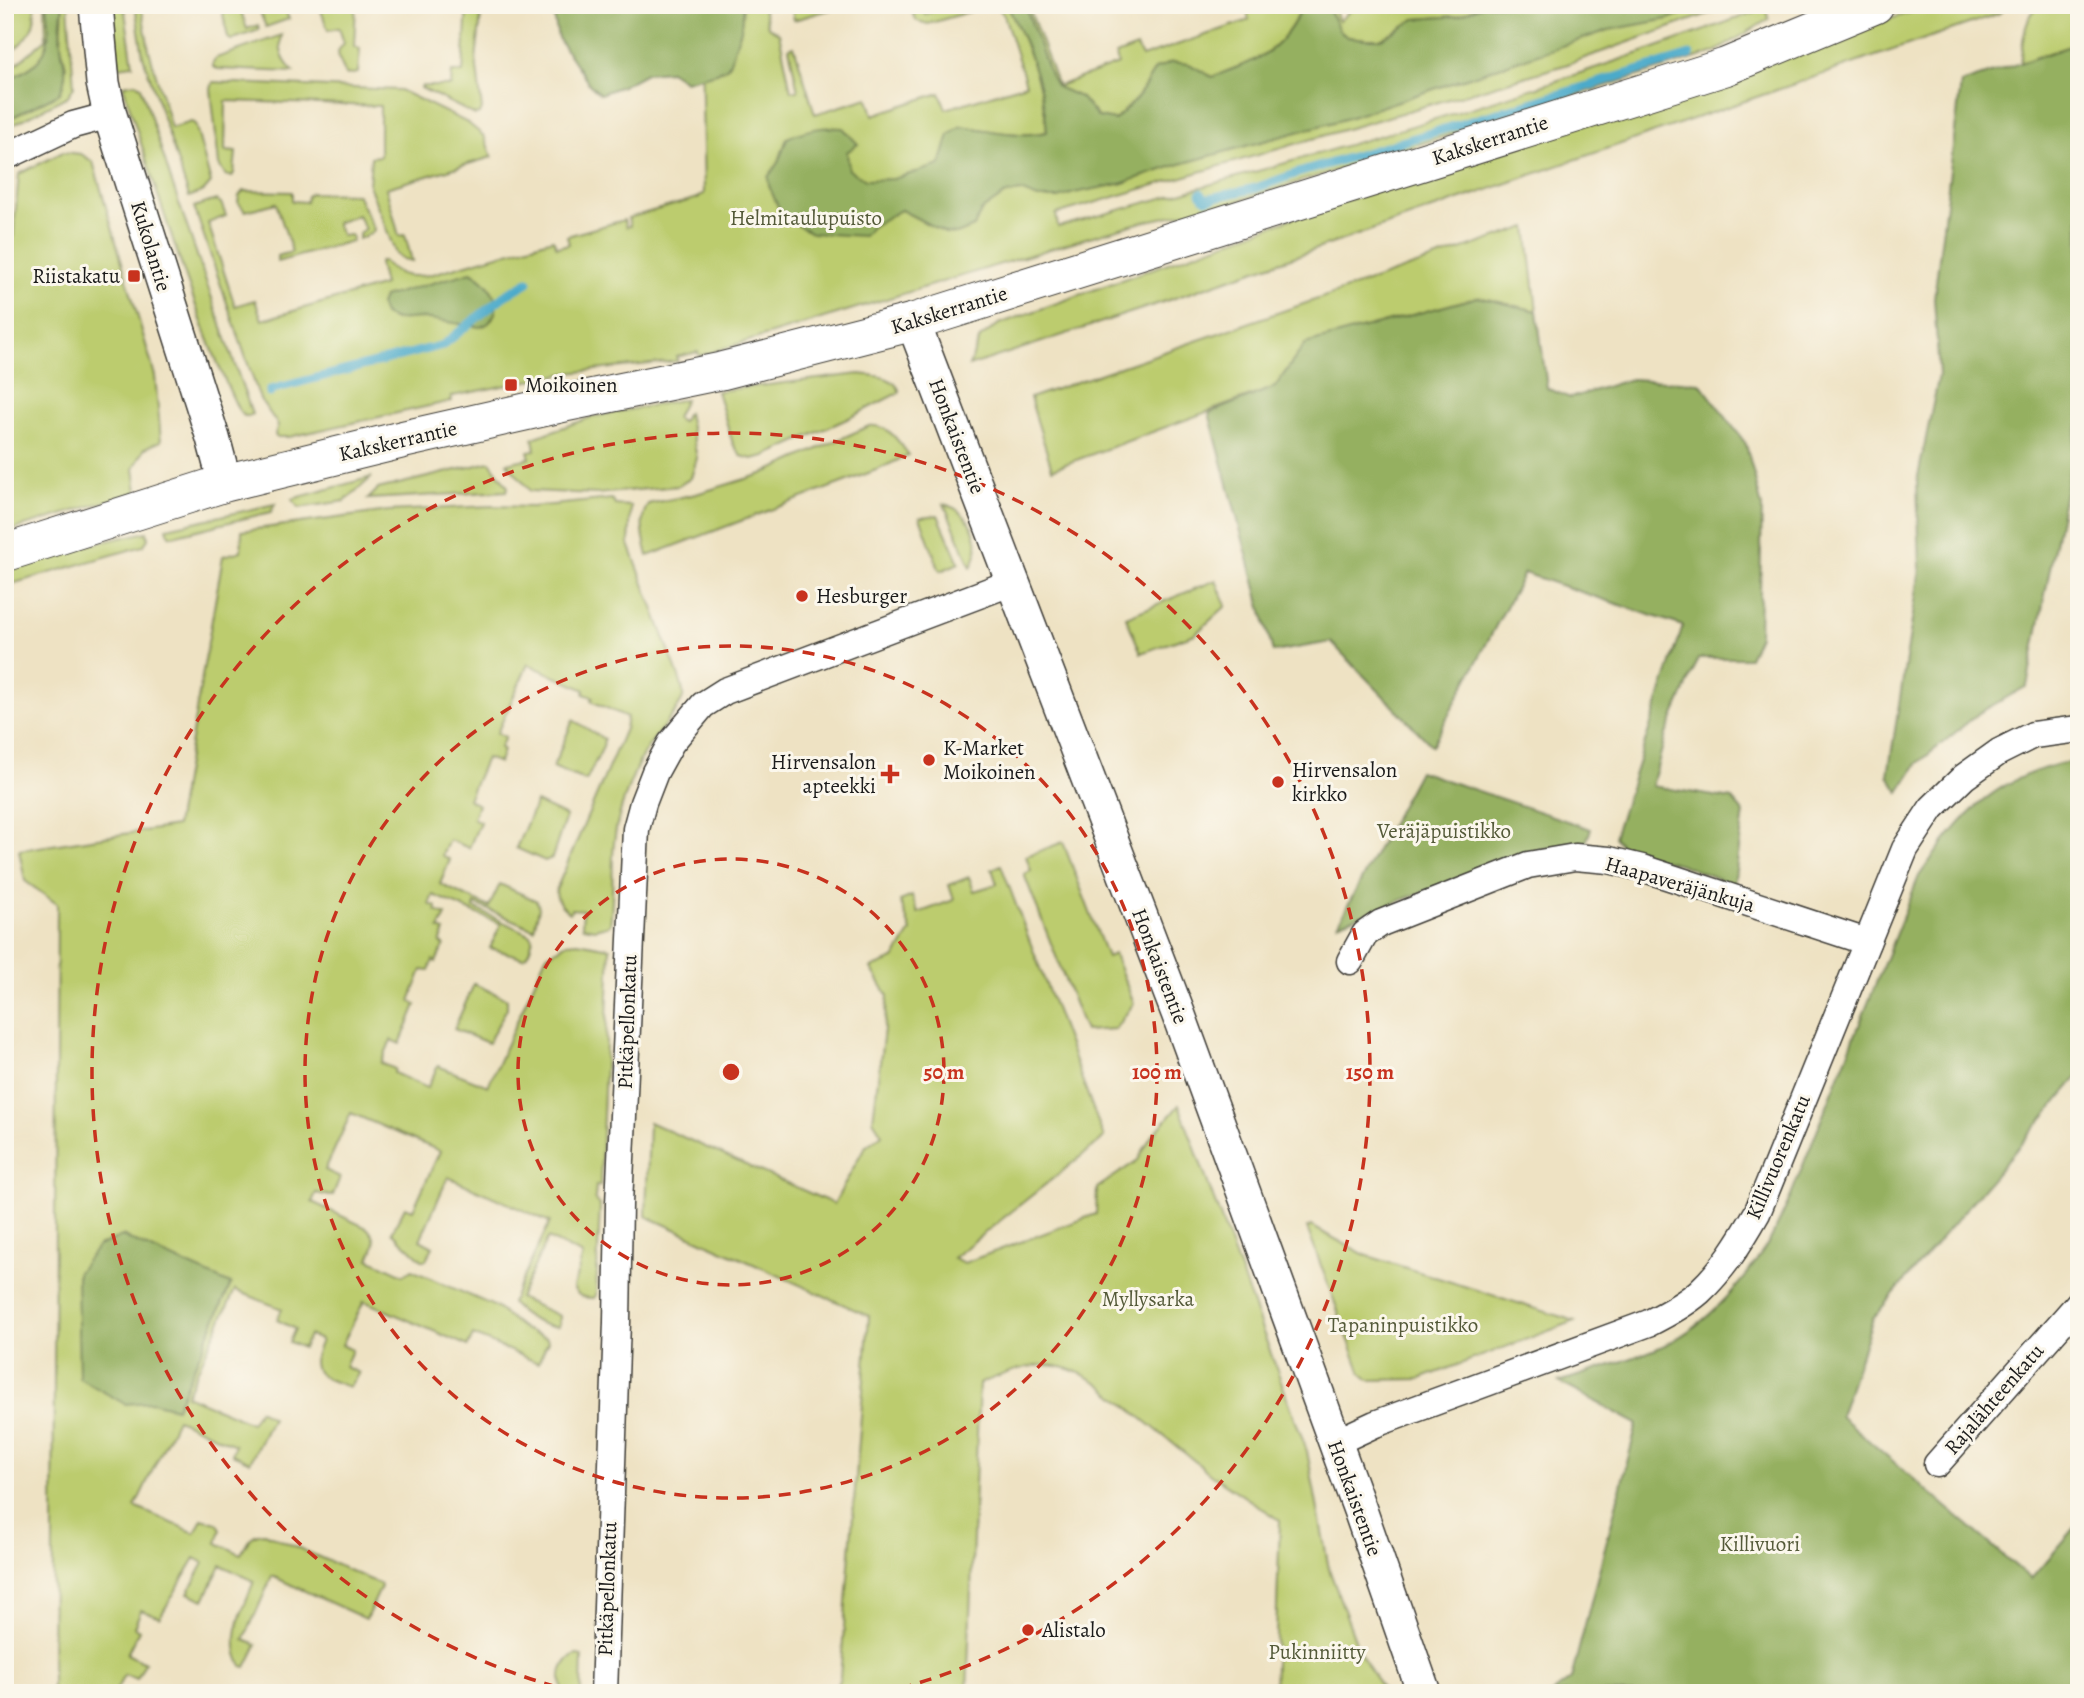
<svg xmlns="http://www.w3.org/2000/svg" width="2084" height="1698" viewBox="0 0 2084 1698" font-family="Alegreya,serif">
<rect width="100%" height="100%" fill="#fbf7ec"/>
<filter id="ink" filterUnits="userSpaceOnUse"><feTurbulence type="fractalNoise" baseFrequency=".0143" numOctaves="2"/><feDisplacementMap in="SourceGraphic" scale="14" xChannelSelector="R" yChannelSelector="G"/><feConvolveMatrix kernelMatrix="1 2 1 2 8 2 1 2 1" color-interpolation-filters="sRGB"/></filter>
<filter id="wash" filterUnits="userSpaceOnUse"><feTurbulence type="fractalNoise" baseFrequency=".00686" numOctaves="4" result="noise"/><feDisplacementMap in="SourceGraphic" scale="28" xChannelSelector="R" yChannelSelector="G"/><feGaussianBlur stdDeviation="1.57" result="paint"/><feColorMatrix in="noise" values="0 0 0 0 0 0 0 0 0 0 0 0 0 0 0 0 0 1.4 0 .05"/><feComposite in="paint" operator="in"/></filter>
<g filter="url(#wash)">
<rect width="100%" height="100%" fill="#eee2c3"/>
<g fill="#bccc6e" stroke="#6c7445" stroke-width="2">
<path d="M5,5H34C38,30 26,38 10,54L5,56Z"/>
<path d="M45,5H47C50,27 52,48 35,64C26,72 14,75 5,82V74L46,39Z"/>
<polygon points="63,5 68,5 74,86 68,96 5,129 5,121 60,93 66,67 61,45"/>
<polygon points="107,5 124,5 133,65 119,67"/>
<polygon points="135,5 141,5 149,50 171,128 191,122 194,123 196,127 211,183 204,191 189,197 143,56"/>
<polygon points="221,5 239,5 247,29 258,25 259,30 231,40 228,38"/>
<polygon points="257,5 283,5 289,19 266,27"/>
<polygon points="319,5 356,5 354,47 360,48 358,73 346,75 339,59 338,51 344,43 339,28 328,30"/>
<polygon points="467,5 482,5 476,60 482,109 480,114 475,115 421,88 422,86 451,86 452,72 463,72"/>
<path d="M700,5H762L768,27L779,33L791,91H798L789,48L794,46L815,114L868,98L873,115L940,93L946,109L1026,84L1004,15L997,7L989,6L928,24L917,21L913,15L915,13L902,6L900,10L895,9L891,5H922L925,14L952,5H1007C1028,45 1044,87 1047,132C1020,138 988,130 961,126L1070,163L1706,5H1733L1565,65L1056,214L1058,227C1296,161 1534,95 1765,8L1769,19L1715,52L1228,204L1142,222L1086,238L699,356L698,352L676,357L678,361L568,373L453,396L451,397L452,401L289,437H276L275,434L278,425L260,399L194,207L216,200L221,203L226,216L208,223L235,306L255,300L262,320L384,285L379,264L380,261H383C397,276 409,278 429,275L553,239L557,247L569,244L567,236L624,220L626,227L630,226L628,218L698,198L701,195L704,194Z"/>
<polygon points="791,5 846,5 794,20"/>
<path d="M1025,5H1028L1058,86L1118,64L1116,55L1137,47L1142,57L1249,20L1247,11L1264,5H1303C1281,54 1259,59 1212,77L1189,64L1155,69L1138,97L1116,120L1098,117L1080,97L1057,87L1050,75Z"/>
<polygon points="1327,5 1333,5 1339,21 1356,5 1483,5 1458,16 1415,19 1382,39 1367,39 1347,37 1338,30"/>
<polygon points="1932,5 2010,5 2000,13 1166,301 969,366 980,338 999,324 1293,218"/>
<path d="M2039,5H2079V43L2020,63C2023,43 2023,20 2039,5Z"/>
<path d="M282,35C278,51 283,61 294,72L218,69L213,67V62L216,58Z"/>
<polygon points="213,82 400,90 468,123 484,136 492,157 386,188 399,236 405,235 412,261 403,259 396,254 369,185 371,157 380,156 380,106 226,101 225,151 236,152 234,173 232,177 225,175 219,165 211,89"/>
<path d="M135,83L138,84L141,87L172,183L252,414L249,416H244L238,409C213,357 195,304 176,249C158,195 139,140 123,85Z"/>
<polygon points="63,152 81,154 93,162 155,376 161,441 145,448 134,468 137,492 5,532 5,329 19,174"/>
<polygon points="243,191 292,192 292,201 306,202 307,196 311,193 357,194 374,229 373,232 359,239 359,234 365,229 358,215 336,223 342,236 350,235 352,237 352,241 277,262 277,256 292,252 276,203 245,211 238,202 239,196"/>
<polygon points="1527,227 1537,311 1478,297 1305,344 1275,387 1052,469 1030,398"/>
<path d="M859,374C874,376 894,375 900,392L847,419L765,456L752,459L741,456L733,444L717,391Z"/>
<polygon points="685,399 676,418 681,422 685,418 685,415 688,413 697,458 691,478 678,486 597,494 530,491 507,463 530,458 528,451 535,450 533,438 592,417"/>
<path d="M869,426C889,424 898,441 909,455L879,469L648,556C644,539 638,520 648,504L696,494L762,474Z"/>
<polygon points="490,462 508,487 507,491 368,499 378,489"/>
<polygon points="372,477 345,501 299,508 292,499"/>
<path d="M612,499L615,505L631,506L629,544L679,677C681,683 684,691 683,698C681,708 647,744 640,760C628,786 617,814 614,843C611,870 614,898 610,925L595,929L582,927L583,910L571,909L570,913C562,907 556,901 556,890L625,729L627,717L591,701L593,697L584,694L585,690L528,664L497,733L505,737L500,748L503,750L499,763L486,758L468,799L478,805L473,818L480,822L469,848L449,840L442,855L450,860L440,884L489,907L500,884L537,901L539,908L534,929L475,904L474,908L531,935L533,938C531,945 530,953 524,958L490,948L501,924L433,895L429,904L437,907L436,911L446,915L439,929L445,931L440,943L444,945L436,962L433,960L429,971L422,970L410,1001L416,1005L400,1044L391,1040L381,1063L395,1069L394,1073L427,1088L438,1066L488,1086L546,956L567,943L578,942L610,948L600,1186L596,1185L595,1198L600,1206L596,1295L594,1298C584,1298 577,1297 573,1287L583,1255L548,1238L519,1298L560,1316L559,1326C542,1328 522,1315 511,1303L550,1222L448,1177L420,1240L433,1247L426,1260H422L392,1232L405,1207L413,1210L440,1151L351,1113L325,1170L340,1177L333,1195L330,1196L316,1193L312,1202L367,1228C379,1240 375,1246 369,1259L403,1275L412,1270L494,1306L524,1329L547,1338L548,1341L538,1363L473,1335L468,1346L364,1301L342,1345L352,1350L345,1367L359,1373L349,1387C337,1382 314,1378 314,1362C314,1356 319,1346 321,1340L309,1335L303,1348L289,1342L295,1329L277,1320L282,1309L235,1290L186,1395L251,1423L259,1410L272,1418L250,1462L232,1454L235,1445L177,1419L135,1507L195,1533L202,1519L217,1523L221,1529L217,1543L241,1554C247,1543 250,1533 265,1533L380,1584L381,1587L366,1619L272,1576L244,1640L257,1645L246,1667L242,1666C226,1639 244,1607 254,1581L221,1565L204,1600L188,1593L204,1563L195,1558L160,1617L141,1610L134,1627L139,1630L127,1654L145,1663L137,1679L124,1675L115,1693H52L57,904L25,881L19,850L176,826L223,556L241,551L242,531L388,511L492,506L532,507Z"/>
<polygon points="275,504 271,512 173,536 169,535 167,528"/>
<path d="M944,504C971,511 985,543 971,567Z"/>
<polygon points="938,515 959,563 941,571 939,569 920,517"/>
<polygon points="147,532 148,539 143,546 5,586 5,563"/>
<polygon points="1216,580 1226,606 1195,634 1141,653 1126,617"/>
<polygon points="573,720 604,739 603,747 586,781 553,767"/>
<polygon points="536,802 566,816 552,858 545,861 516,848"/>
<polygon points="1063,842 1107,957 1114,954 1134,1003 1115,1029 1085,1031 1024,874 1031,871 1026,856"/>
<path d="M1001,865L1104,1138L953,1258L964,1263L1096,1214L1097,1188L1138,1160L1149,1140L1179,1105L1307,1451L1329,1569L1360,1653L1385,1693H1274L1280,1520L1213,1476L1101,1385C1055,1354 1027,1364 979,1384L967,1693H834L840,1677L869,1316L646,1216L649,1122L834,1204L864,1148L882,1134L873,1120L888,996L871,968L894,959L911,931L900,901L912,896L918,913L954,900L949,885L969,877L974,891L997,884L992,869Z"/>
<polygon points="474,984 507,999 507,1008 488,1043 454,1029"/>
<polygon points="1311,1226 1365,1255 1575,1321 1420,1379 1369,1380 1361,1373 1307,1228"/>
<path d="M577,1655L582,1656L581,1693H564C558,1678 560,1660 577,1655Z"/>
</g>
<g fill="#95b061" stroke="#58663e" stroke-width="2">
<path d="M47,5H63C61,18 59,32 61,44C63,67 70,69 60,93L5,121V82C14,75 26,72 35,64C52,48 50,27 47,5Z"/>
<polygon points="552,5 743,5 741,30 728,67 717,73 685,81 670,71 646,73 622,86 600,94 589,84 558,38"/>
<path d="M1007,5H1025L1050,75L1057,87L1080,97L1098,117L1115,120L1138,97L1155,69L1172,62L1189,64L1212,77C1259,59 1281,54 1303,5H1327L1339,30L1347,37L1367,39H1382L1415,19L1458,16L1483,5H1707L1668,19L1609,30L1345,119L1177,165L1120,184L1074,193L1059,198H1038L1020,191L1004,195L981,211L974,227L957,234L945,233L901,210L874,225L864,236L812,233L800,227L779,209L769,186L768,177L779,161L787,138C807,129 822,126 843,128L858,144L847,152L849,170L866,180L893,179L940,165L949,135L961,126C988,130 1020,138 1047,132C1044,87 1028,45 1007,5Z"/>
<polygon points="2079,43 2079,421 2027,686 1979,713 1917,764 1899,792 1888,775 1920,569 1917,481 1939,375 1934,298 1961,83"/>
<path d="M471,272C486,280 504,300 493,317C490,323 487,325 480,327L422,318L395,320L384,315L380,304L383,297Z"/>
<polygon points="1478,297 1537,311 1547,388 1570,398 1631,379 1700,383 1746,444 1762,507 1759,636 1749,658 1699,658 1666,734 1652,786 1732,799 1744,813 1734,885 1680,864 1625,850 1614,837 1683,626 1524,573 1432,746 1331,642 1273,652 1209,413 1275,387 1305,344"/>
<path d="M2079,760V1076L1873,1318L1840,1416L2031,1579L2079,1523V1693H1552L1571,1679L1637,1424L1559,1382C1591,1371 1624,1362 1656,1349C1701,1330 1739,1289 1765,1248C1774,1235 1780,1219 1787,1205L1919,876C1965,811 1997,774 2079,760Z"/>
<polygon points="1419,771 1591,829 1585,845 1542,849 1519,856 1338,924"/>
<polygon points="122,1236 231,1284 176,1408 151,1402 125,1404 79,1378 77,1273 98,1246"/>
</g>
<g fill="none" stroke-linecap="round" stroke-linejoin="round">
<g stroke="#4baaca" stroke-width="9">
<polyline points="1201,193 1206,199 1256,188 1295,174 1690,55"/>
<polyline points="270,393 270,390 443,345 504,296 528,282"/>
</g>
</g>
</g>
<g filter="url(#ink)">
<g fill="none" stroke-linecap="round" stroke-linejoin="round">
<defs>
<g id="minor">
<polyline points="5,157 73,125 110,115"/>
<polyline points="1350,961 1365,934 1381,923 1528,865 1575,857 1609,860 1642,868 1867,942"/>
<path d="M1334,1443L1375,1424L1649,1323C1667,1314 1684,1305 1699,1292C1723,1270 1741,1241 1757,1213L1905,849L1932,808L1964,777L1999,752L2033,735L2079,729"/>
<polyline points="1937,1464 2079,1303"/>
<polyline points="604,1693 617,1322 619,1204 636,829 643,803 655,772 671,743 703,705 725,691 1013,582"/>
</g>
<g id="tertiary">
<polyline points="96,5 103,83 110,115 213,438 225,483"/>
<polyline points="913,322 1178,1013 1360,1510 1424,1693"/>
</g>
<polyline id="secondary" points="5,553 225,483 405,439 565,403 721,371 913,322 1725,67 1875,5"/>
</defs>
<use href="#minor" stroke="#3c3a35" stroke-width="29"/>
<use href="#tertiary" stroke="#3c3a35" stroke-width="36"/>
<use href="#secondary" stroke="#3c3a35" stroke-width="39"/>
<use href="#minor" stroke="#fff" stroke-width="26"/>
<use href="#tertiary" stroke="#fff" stroke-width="33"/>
<use href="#secondary" stroke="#fff" stroke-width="37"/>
</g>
</g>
<g fill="none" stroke="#c8321e" stroke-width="3.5" stroke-dasharray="12 9">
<circle cx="731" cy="1072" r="213"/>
<circle cx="731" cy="1072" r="426"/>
<path d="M576 1692A639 639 0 1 1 886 1692"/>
</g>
<g fill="#c8321e" stroke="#fbf7ec" stroke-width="2.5">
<rect x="127" y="269" width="14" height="14" rx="3.5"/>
<rect x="504" y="378" width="14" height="14" rx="3.5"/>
<circle cx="802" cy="596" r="7"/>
<circle cx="929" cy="760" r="7"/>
<path d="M886.5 763.5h7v7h7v7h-7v7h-7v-7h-7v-7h7z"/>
<circle cx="1278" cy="782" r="7"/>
<circle cx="1028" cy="1630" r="7"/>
</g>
<g text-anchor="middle" stroke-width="6" stroke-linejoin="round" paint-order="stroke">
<g font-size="21" fill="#1c1c1c" stroke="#fbf7ec">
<text transform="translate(1490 140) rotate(-18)" y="7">Kakskerrantie</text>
<text transform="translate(151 246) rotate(73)" y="7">Kukolantie</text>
<text transform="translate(949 310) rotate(-17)" y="7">Kakskerrantie</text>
<text transform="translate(957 436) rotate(69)" y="7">Honkaistentie</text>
<text transform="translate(398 441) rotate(-13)" y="7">Kakskerrantie</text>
<text transform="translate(1680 884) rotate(16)" y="7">Haapaveräjänkuja</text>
<text transform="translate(1160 966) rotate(69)" y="7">Honkaistentie</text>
<text transform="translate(627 1022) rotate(-88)" y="7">Pitkäpellonkatu</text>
<text transform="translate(1778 1157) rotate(-67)" y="7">Killivuorenkatu</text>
<text transform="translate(1994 1399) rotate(-49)" y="7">Rajalähteenkatu</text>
<text transform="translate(1355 1498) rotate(70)" y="7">Honkaistentie</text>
<text transform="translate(607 1589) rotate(-88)" y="7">Pitkäpellonkatu</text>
</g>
<g font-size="21" fill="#545a39" stroke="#fbf7ec">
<text x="806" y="225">Helmitaulupuisto</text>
<text x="1444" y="838">Veräjäpuistikko</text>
<text x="1148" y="1306">Myllysarka</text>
<text x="1403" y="1332">Tapaninpuistikko</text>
<text x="1760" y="1551">Killivuori</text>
<text x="1317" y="1659">Pukinniitty</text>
</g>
<g font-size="21" fill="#1c1c1c" stroke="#fbf7ec" text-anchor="start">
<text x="120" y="283" text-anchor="end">Riistakatu</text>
<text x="525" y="392">Moikoinen</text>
<text x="816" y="603">Hesburger</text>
<text x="943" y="755">K-Market<tspan x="943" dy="24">Moikoinen</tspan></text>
<text x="876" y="769" text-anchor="end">Hirvensalon<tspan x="876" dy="24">apteekki</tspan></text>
<text x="1292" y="777">Hirvensalon<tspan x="1292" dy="24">kirkko</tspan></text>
<text x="1042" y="1637">Alistalo</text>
</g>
</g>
<circle cx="731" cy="1072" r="10" fill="#c8321e" stroke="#fbf7ec" stroke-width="3.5"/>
<g font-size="21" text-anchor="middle" font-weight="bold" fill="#c8321e" stroke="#fbf7ec" stroke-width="6" stroke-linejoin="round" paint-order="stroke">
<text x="944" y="1079">50 m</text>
<text x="1157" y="1079">100 m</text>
<text x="1370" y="1079">150 m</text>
</g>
<rect width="2084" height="1698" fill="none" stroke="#fbf7ec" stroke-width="28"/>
</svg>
